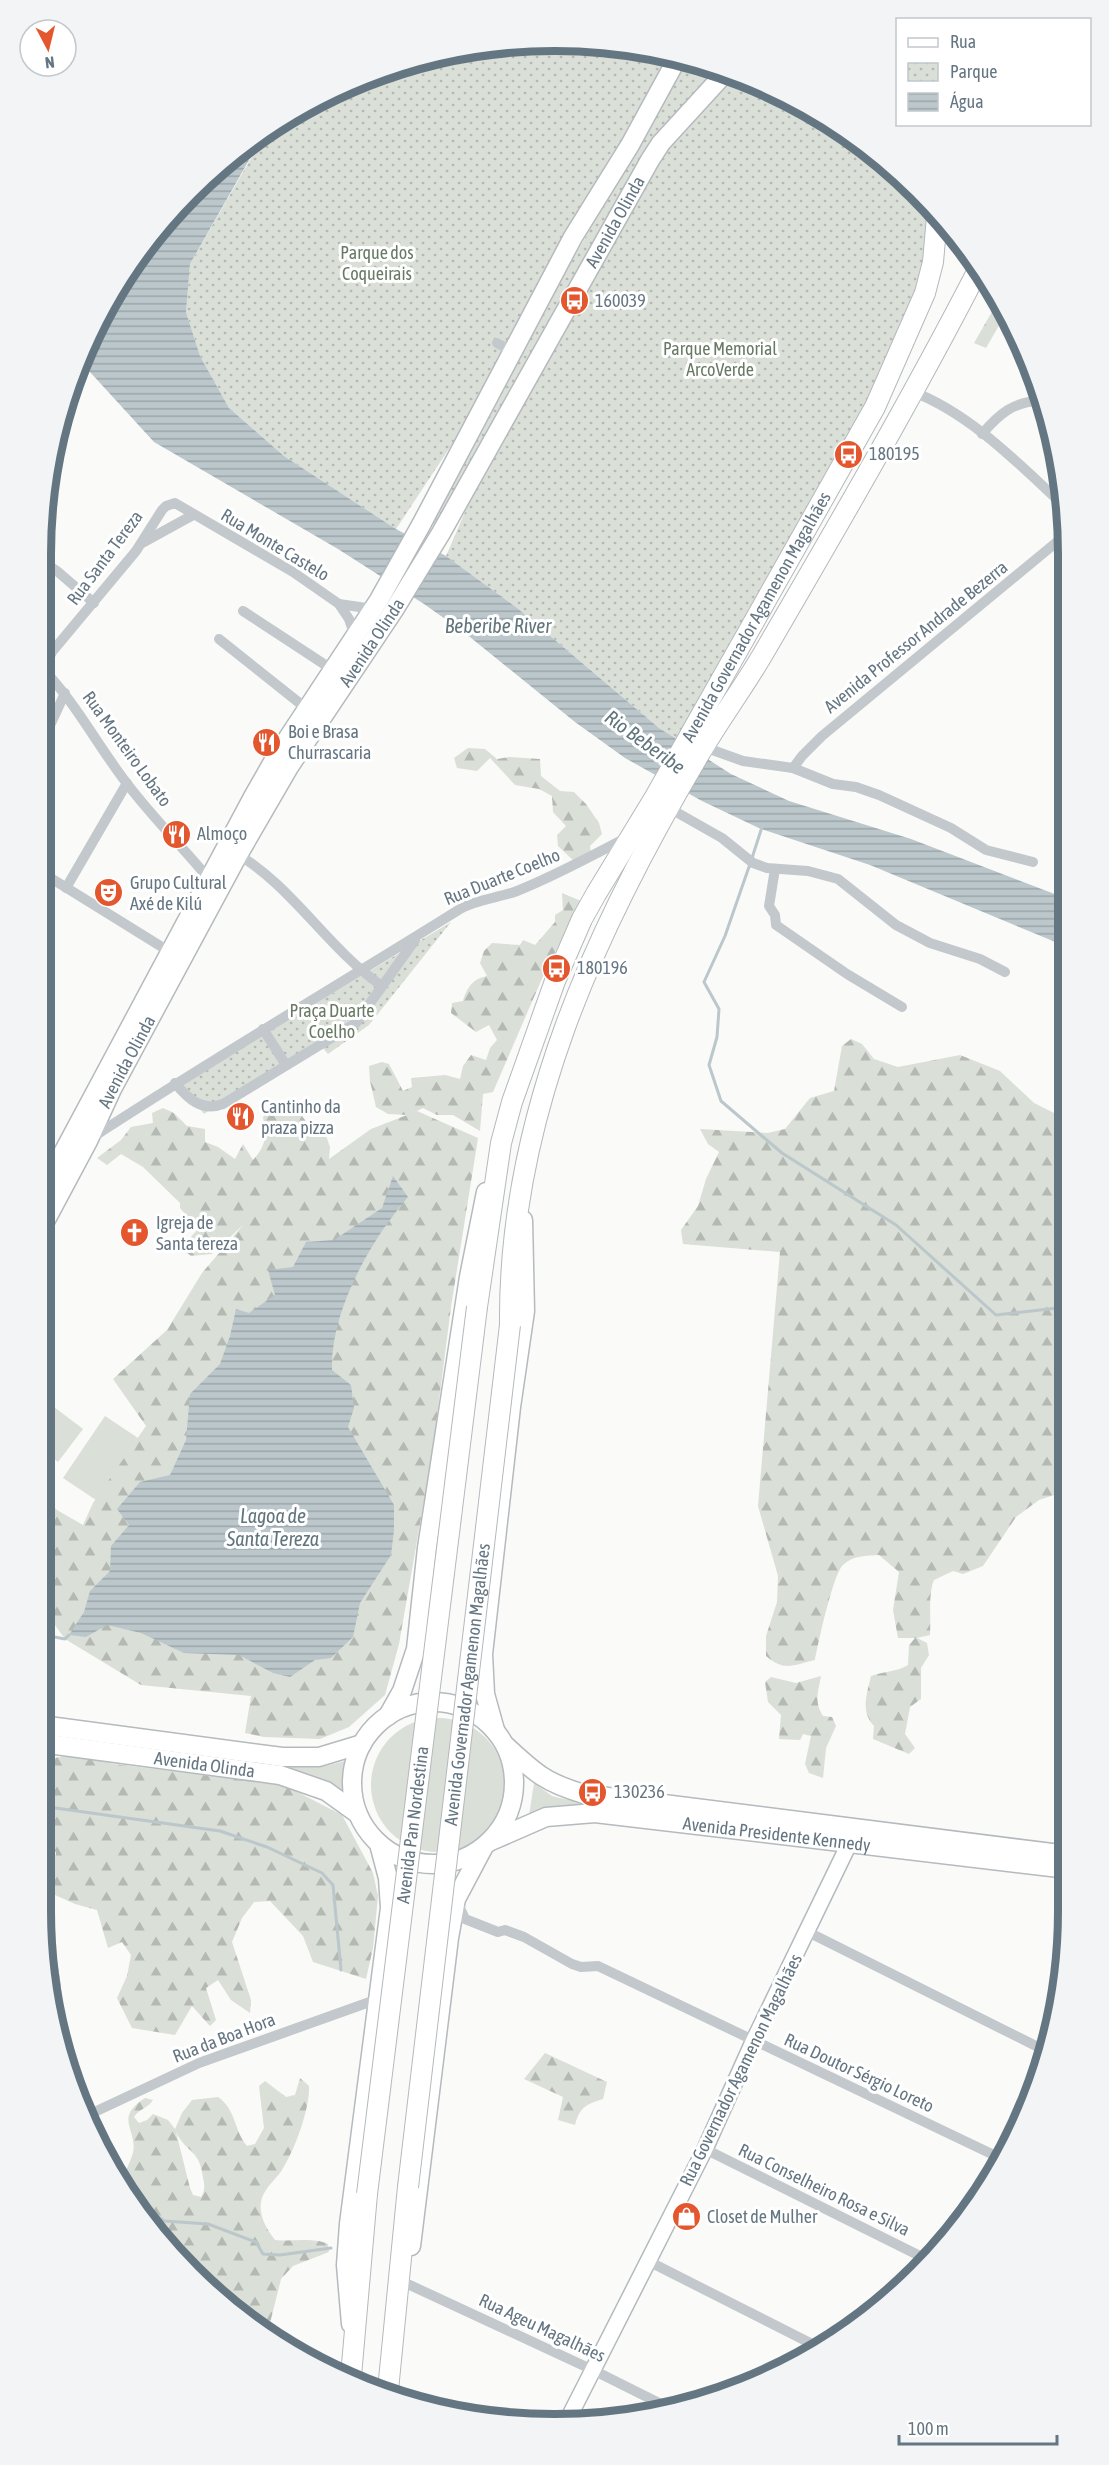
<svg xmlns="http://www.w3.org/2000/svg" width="1109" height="2465" viewBox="0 0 1109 2465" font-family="'Asap Condensed',sans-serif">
<defs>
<pattern id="forest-firs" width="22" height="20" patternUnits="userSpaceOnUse" patternTransform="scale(1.5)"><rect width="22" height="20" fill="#dadfd7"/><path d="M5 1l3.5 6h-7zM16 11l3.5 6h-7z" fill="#b4b9b4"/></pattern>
<pattern id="park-dots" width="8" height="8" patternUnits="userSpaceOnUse" patternTransform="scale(1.5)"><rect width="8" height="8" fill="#dadfd7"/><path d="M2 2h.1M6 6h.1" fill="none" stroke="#b4b9b4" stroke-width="1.8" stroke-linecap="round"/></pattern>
<pattern id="water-rules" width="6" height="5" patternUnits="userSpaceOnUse" patternTransform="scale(1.5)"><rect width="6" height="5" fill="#bbc7cb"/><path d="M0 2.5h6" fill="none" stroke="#9ca6aa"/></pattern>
</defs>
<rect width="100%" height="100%" fill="#fafaf8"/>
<g fill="#dadfd7">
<polygon points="41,1397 83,1429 58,1462 41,1449"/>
<polygon points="105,1416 138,1438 96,1500 63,1478"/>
<circle cx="438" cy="1785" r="67"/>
<polygon points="349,1760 344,1780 344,1797 328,1784 289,1767 321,1767"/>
<polygon points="534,1783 552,1796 568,1800 653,1810 529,1816"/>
</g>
<g fill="url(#forest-firs)" fill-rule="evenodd">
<polygon points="997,303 1005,315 986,348 974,343"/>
<polygon points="468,748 485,749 497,759 509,757 540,759 541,776 560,791 574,792 586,804 599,823 602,834 590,846 591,853 575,862 558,846 557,835 566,826 553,812 552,796 539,789 515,785 490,758 477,771 457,768 454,758"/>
<path d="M562,893L581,901L544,974L493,1092L483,1094L480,1131L453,1115H437L423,1108L417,1111L478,1138L451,1307L432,1455L399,1644L385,1695L349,1727L320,1739L264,1737L245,1733L251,1696L141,1685L65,1639L55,1625V1584L51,1590L41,1588V1495L57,1510L83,1525L93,1503L146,1426L113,1379L167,1330L202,1273L243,1225L212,1254L191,1256L181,1248L198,1229L180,1208V1203L143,1167L121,1154L107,1165L97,1158L121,1140L131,1127L153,1123L152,1113L163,1108L174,1113L187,1126L205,1129V1142L218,1147L235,1159L243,1144L253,1160C267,1144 266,1137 263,1117L268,1112L280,1116H302L308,1124L325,1133L330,1147L329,1159L371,1129L407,1115L388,1114L376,1107L370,1081L369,1066L382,1062L389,1064L403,1091L412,1087L411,1078L445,1075L460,1079L463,1066L471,1055L486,1060L490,1048L497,1040L489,1025L476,1032L451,1013L452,1003L463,1001C467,988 472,979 487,976L480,963L484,951L492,943L520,945L523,940L535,945L555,922V915L563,910Z"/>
<path d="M851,1039L862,1044L874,1059L898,1067L960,1055L1000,1071L1034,1103L1066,1119L1067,1483L1057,1494L1039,1500L1016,1517L983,1566L963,1574L953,1571L934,1580C928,1593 931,1619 930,1635L917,1638L927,1643L929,1655L921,1668V1699L910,1707L905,1734L915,1748L909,1754L873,1739L874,1726C860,1711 867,1694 871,1676C884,1671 897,1672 908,1665L909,1645L915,1638H898L893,1610L899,1572L879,1555C865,1556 854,1555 843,1565C833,1574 818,1644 815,1660C793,1665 785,1672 766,1656V1636L777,1602L778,1576L758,1506L780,1252L683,1244L681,1230L698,1206L706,1179L719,1152L708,1144L700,1129L768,1133L785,1129L810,1098L834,1091L842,1046Z"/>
<path d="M821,1676C818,1693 814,1701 823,1716L832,1717L836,1726L826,1748L823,1778L809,1773L805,1764L811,1736L803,1734L800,1740L779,1739L781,1715L768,1702L765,1682L771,1677L796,1683Z"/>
<polygon points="72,1755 115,1764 284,1785 342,1815 373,1873 378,1896 373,1948 366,1979 313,1962 303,1936 270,1901 254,1902 242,1918 232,1942 251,2000 250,2013 231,2000 218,1980 206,1988 216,2020 210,2026 192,2006 175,2035 132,2028 117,1998 127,1976 131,1955 122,1942 108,1948 97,1910 75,1904 55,1895 50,1878 56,1853 41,1823 41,1760"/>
<path d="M545,2053L607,2082L603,2099C585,2105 580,2107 575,2125L558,2120L563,2097L524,2079Z"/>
<path d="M300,2078L309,2086C310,2108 295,2149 283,2168C279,2176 271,2182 266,2190C254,2207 264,2226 275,2240C292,2242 313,2237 328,2244L329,2252L293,2266L281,2279L268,2331L168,2249L121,2184C124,2173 130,2163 133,2153C138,2130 113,2118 145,2098L153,2100C148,2108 139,2109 134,2117L139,2123L147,2120L153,2114L168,2120L175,2129L182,2113L192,2100L218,2097C236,2109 234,2131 247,2146L255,2144L264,2128L259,2086L265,2081L286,2097L295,2095ZM176,2132C186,2153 200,2149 203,2178C205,2186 205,2190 201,2197L193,2195L190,2188Z"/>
</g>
<g fill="url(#park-dots)">
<polygon points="554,41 654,50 670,55 513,352 396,529 284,456 229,408 200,356 186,312 190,264 269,127 357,80 454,50"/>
<polygon points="686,60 722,71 639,168 435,524 429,523 560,282"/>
<polygon points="731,73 751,80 867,147 937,217 931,282 874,403 682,744 659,728 516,607 446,556 491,452 660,151"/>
<polygon points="451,922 369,1025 328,1054 320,1045 267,1072 204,1114 182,1084"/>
</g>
<g fill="url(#water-rules)">
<polygon points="266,130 190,264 186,312 200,356 229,408 284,456 396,529 446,556 516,607 659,728 731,774 789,801 911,839 1065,898 1065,946 870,865 761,829 702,801 625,758 575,722 465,633 424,604 338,549 154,442 79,360 80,358 127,269 191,191"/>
<path d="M393,1176L408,1197C370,1241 330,1312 332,1370L351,1385L354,1408L348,1427L394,1505V1530L391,1555L360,1603L353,1637L331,1658L315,1660L290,1677L273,1673L239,1655L184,1653L141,1633L107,1625L86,1637L69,1635L84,1612L90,1591L110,1571L111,1546L129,1525L117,1509L140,1482L170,1475L186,1440L190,1394L220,1364L230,1336L236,1309L249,1313L275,1295L268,1270L293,1267L306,1242L334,1240L382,1208Z"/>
<path d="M41,1900C53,1945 67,1983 60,2030Z"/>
</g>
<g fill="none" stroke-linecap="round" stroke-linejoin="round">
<g stroke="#bbc7cb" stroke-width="3">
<polyline points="752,858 762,827"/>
<polyline points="750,864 725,936 704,982 719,1009 717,1037 709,1065 721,1101 782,1153 896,1225 996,1315 1067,1307"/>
<polyline points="41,1659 44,1635 65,1639 69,1635"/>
<polyline points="41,1806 220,1831 267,1847 322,1873 333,1885 341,1970"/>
<polyline points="133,2201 138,2202 164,2221 208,2224 256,2242 263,2254 280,2255 331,2248"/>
</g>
<defs>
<polyline id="secondary" points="566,2423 705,2149 753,2042 849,1844"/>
<g id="primary">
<polyline points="41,1194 253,797 278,753 379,600 421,525 573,237 630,145 678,57"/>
<path id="s1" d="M41,1229L88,1141L112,1089L238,855L289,767L394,610L441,533L650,160L661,143L726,72"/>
<circle cx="433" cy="1783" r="81"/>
<polyline points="388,1716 402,1691 416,1649 427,1548 469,1277 486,1192"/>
<polyline points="41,1725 282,1757 319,1757 362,1744"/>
<polyline points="495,1730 485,1694 483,1654 511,1407 525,1311 523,1220"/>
<path id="s2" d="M41,1743L280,1775L326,1791L358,1814"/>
<path d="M506,1746C535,1773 546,1783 584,1794L1068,1855"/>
<path id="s3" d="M491,1841L546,1817L595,1813L1068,1869"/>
<polyline points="411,2246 449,1938 456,1899 483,1848"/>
<polyline points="351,2324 346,2265 349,2224 390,1908 388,1878 379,1844"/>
</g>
<g id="highway">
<path id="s4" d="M477,1307L501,1143L512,1102L555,981L582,919L596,894L655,797L875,407L925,293L933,262L937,217"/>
<path d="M510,1325C508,1117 596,928 700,753C720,719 743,688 763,654C837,527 911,400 978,270"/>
<polyline points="351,2376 367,2194"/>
<polyline points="388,2390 408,2187"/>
</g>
</defs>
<use href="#secondary" stroke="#b3babf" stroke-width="18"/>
<use href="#primary" stroke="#b5babe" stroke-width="21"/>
<use href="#highway" stroke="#b4b9bd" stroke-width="22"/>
<g stroke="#c3c8cc" stroke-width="10">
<polyline points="497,343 513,352"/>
<path d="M911,391C970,413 1019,464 1064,506"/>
<path d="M982,434C999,414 1014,401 1041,401"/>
<polyline points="142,543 193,515"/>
<polyline points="41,561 57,571 94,603"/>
<polyline points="339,604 373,609"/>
<polyline points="243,611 333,670"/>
<polyline points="219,639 307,709"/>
<polyline points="41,643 51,654"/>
<polyline points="41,665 136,551 162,510 166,506 175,503 293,572 339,604 349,619 355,637"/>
<path d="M41,667C74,700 96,743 125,781C151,816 182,846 209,879"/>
<polyline points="41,745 65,693"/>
<polyline points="704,747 743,761 793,768 833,784 856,787 879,795 951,828 986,850 1033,862"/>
<polyline points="793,768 802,756 822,736 1064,536"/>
<polyline points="669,808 722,838 753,863 767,868 808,871 838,879 896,925 930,943 980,959 1005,972"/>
<path d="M234,852C292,885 327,948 382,986"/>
<polyline points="775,869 769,906 775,915 776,925 847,974 902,1007"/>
<polyline points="41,872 170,952"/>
<polyline points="66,888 127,783"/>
<polyline points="263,1029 286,1065"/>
<path d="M175,1083C188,1099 202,1112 223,1104L356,1023L415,940"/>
<path d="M90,1139C212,1059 337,986 460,909C477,899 499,898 517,891C555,876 591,856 626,838"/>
<polyline points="41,1156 56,1165"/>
<polyline points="457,1902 465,1919 498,1932 505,1930 524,1937 572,1964 581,1967 598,1966 998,2157"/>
<polyline points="808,1932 1046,2051"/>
<polyline points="86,2116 199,2063 378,1999"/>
<polyline points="705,2149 928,2260"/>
<polyline points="648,2261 820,2348"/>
<polyline points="399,2280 595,2371 671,2409"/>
</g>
<use href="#secondary" stroke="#fff" stroke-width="15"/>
<use href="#primary" stroke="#fff" stroke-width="18"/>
<use href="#highway" stroke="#fff" stroke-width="20"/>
<defs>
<g id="highway-bridge">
<path id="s5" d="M408,2187L510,1325"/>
<path id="s6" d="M367,2194L477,1307"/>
</g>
</defs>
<use href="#highway-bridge" stroke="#b4b9bd" stroke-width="22" stroke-linecap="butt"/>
<use href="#highway-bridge" stroke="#fff" stroke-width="20"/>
</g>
<defs>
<symbol id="bus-disc" viewBox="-11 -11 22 22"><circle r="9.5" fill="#e4572e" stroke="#fff"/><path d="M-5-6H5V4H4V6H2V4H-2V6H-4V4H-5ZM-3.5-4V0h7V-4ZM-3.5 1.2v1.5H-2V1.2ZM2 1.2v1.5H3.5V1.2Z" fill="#fff"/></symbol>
<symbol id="restaurant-disc" viewBox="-11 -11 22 22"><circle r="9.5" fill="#e4572e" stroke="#fff"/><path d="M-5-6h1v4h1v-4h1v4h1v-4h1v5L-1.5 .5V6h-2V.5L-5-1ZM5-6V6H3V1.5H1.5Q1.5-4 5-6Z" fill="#fff"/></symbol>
<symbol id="theatre-disc" viewBox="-11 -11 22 22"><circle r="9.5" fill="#e4572e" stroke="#fff"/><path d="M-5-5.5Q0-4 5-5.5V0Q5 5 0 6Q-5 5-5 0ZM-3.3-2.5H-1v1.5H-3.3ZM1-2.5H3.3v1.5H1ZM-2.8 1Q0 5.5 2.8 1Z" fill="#fff"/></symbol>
<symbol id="church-disc" viewBox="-11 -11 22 22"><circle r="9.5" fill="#e4572e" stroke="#fff"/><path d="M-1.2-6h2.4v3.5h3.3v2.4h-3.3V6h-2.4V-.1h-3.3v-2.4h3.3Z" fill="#fff"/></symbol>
<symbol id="shop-disc" viewBox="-11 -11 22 22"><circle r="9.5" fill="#e4572e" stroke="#fff"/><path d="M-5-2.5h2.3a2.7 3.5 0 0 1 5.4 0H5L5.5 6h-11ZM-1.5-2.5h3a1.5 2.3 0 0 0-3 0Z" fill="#fff"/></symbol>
</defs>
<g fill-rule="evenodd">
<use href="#bus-disc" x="558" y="284" width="33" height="33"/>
<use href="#bus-disc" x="832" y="438" width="33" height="33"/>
<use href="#restaurant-disc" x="250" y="726" width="33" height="33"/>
<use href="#restaurant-disc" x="160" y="818" width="33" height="33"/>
<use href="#theatre-disc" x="92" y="876" width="33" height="33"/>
<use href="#bus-disc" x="540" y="952" width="33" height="33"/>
<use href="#restaurant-disc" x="224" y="1100" width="33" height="33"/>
<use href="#church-disc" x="118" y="1216" width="33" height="33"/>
<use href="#bus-disc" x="576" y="1776" width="33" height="33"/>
<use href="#shop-disc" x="670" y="2200" width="33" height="33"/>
</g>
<g text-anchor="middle" stroke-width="6" stroke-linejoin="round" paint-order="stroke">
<g font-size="18" fill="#657683" stroke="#fff">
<text dy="6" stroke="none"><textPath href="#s1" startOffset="1160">Avenida Olinda</textPath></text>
<text transform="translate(275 545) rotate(31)" y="6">Rua Monte Castelo</text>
<text transform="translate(105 558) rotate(-53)" y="6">Rua Santa Tereza</text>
<text dy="6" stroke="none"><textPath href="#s4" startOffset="753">Avenida Governador Agamenon Magalhães</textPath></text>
<text transform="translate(916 637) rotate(-39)" y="6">Avenida Professor Andrade Bezerra</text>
<text dy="6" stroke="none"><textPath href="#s1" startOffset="674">Avenida Olinda</textPath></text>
<text transform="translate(127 749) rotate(54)" y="6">Rua Monteiro Lobato</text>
<text transform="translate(502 877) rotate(-22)" y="6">Rua Duarte Coelho</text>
<text dy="6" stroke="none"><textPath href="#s1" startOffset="188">Avenida Olinda</textPath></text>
<text dy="6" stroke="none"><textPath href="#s5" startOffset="506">Avenida Governador Agamenon Magalhães</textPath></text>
<text dy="6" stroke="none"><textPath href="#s2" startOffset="165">Avenida Olinda</textPath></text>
<text dy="6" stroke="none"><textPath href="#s6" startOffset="372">Avenida Pan Nordestina</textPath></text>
<text dy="6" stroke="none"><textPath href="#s3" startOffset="292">Avenida Presidente Kennedy</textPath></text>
<text transform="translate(224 2038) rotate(-21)" y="6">Rua da Boa Hora</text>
<text transform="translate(741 2070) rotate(-64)" y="6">Rua Governador Agamenon Magalhães</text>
<text transform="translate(859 2073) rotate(25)" y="6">Rua Doutor Sérgio Loreto</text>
<text transform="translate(824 2190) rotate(26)" y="6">Rua Conselheiro Rosa e Silva</text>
<text transform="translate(542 2328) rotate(25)" y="6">Rua Ageu Magalhães</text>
</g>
<g font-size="18" fill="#687a64" stroke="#fff">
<text x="377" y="259">Parque dos<tspan x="377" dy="21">Coqueirais</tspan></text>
<text x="720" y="355">Parque Memorial<tspan x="720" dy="21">ArcoVerde</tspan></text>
<text x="332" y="1017">Praça Duarte<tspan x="332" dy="21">Coelho</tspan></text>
</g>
<g font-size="18" fill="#657683" stroke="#fff" text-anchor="start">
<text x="595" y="307">160039</text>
<text x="869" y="460">180195</text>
<text x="288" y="738">Boi e Brasa<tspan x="288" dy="21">Churrascaria</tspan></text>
<text x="197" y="840">Almoço</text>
<text x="130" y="889">Grupo Cultural<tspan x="130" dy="21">Axé de Kilú</tspan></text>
<text x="577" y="974">180196</text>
<text x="261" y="1113">Cantinho da<tspan x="261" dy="21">praza pizza</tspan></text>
<text x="156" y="1229">Igreja de<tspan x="156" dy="21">Santa tereza</tspan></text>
<text x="614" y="1798">130236</text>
<text x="707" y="2223">Closet de Mulher</text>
</g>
<g font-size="20" font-style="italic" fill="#60757c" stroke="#fff">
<text x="498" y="633">Beberibe River</text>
<text transform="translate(645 742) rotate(36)" y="7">Rio Beberibe</text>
<text x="273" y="1523">Lagoa de<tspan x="273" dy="23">Santa Tereza</tspan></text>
</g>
</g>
<path d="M0 0H1109V2465H0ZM554 51H555A503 503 0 0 1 1058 554V1911A503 503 0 0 1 555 2414H554A503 503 0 0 1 51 1911V554A503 503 0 0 1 554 51Z" fill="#f3f4f5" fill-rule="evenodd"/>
<path fill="none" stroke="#657683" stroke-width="8" d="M554 51H555A503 503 0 0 1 1058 554V1911A503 503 0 0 1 555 2414H554A503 503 0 0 1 51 1911V554A503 503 0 0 1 554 51Z"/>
<rect x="896" y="18" width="195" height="108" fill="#ffffff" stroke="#c1c8cd" stroke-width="1.5"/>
<rect x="908" y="38" width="30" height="9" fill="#ffffff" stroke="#c1c8cd" stroke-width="1.5"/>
<text x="950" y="48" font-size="18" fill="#657683">Rua</text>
<rect x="908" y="63" width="30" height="18" fill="url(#park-dots)" stroke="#c1c8cd" stroke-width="1.5"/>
<text x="950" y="78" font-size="18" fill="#657683">Parque</text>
<rect x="908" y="93" width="30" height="18" fill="url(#water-rules)" stroke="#c1c8cd" stroke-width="1.5"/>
<text x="950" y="108" font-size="18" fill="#657683">Água</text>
<g transform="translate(48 48) rotate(173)"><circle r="28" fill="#ffffff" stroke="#c1c8cd" stroke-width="1.5"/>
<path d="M0-4.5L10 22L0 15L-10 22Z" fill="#e4572e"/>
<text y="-9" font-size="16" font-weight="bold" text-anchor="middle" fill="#657683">N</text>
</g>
<path d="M899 2435v9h158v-9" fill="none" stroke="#657683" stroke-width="3"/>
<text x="908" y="2435" font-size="18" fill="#657683" stroke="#ffffff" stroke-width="4.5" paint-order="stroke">100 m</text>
</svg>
